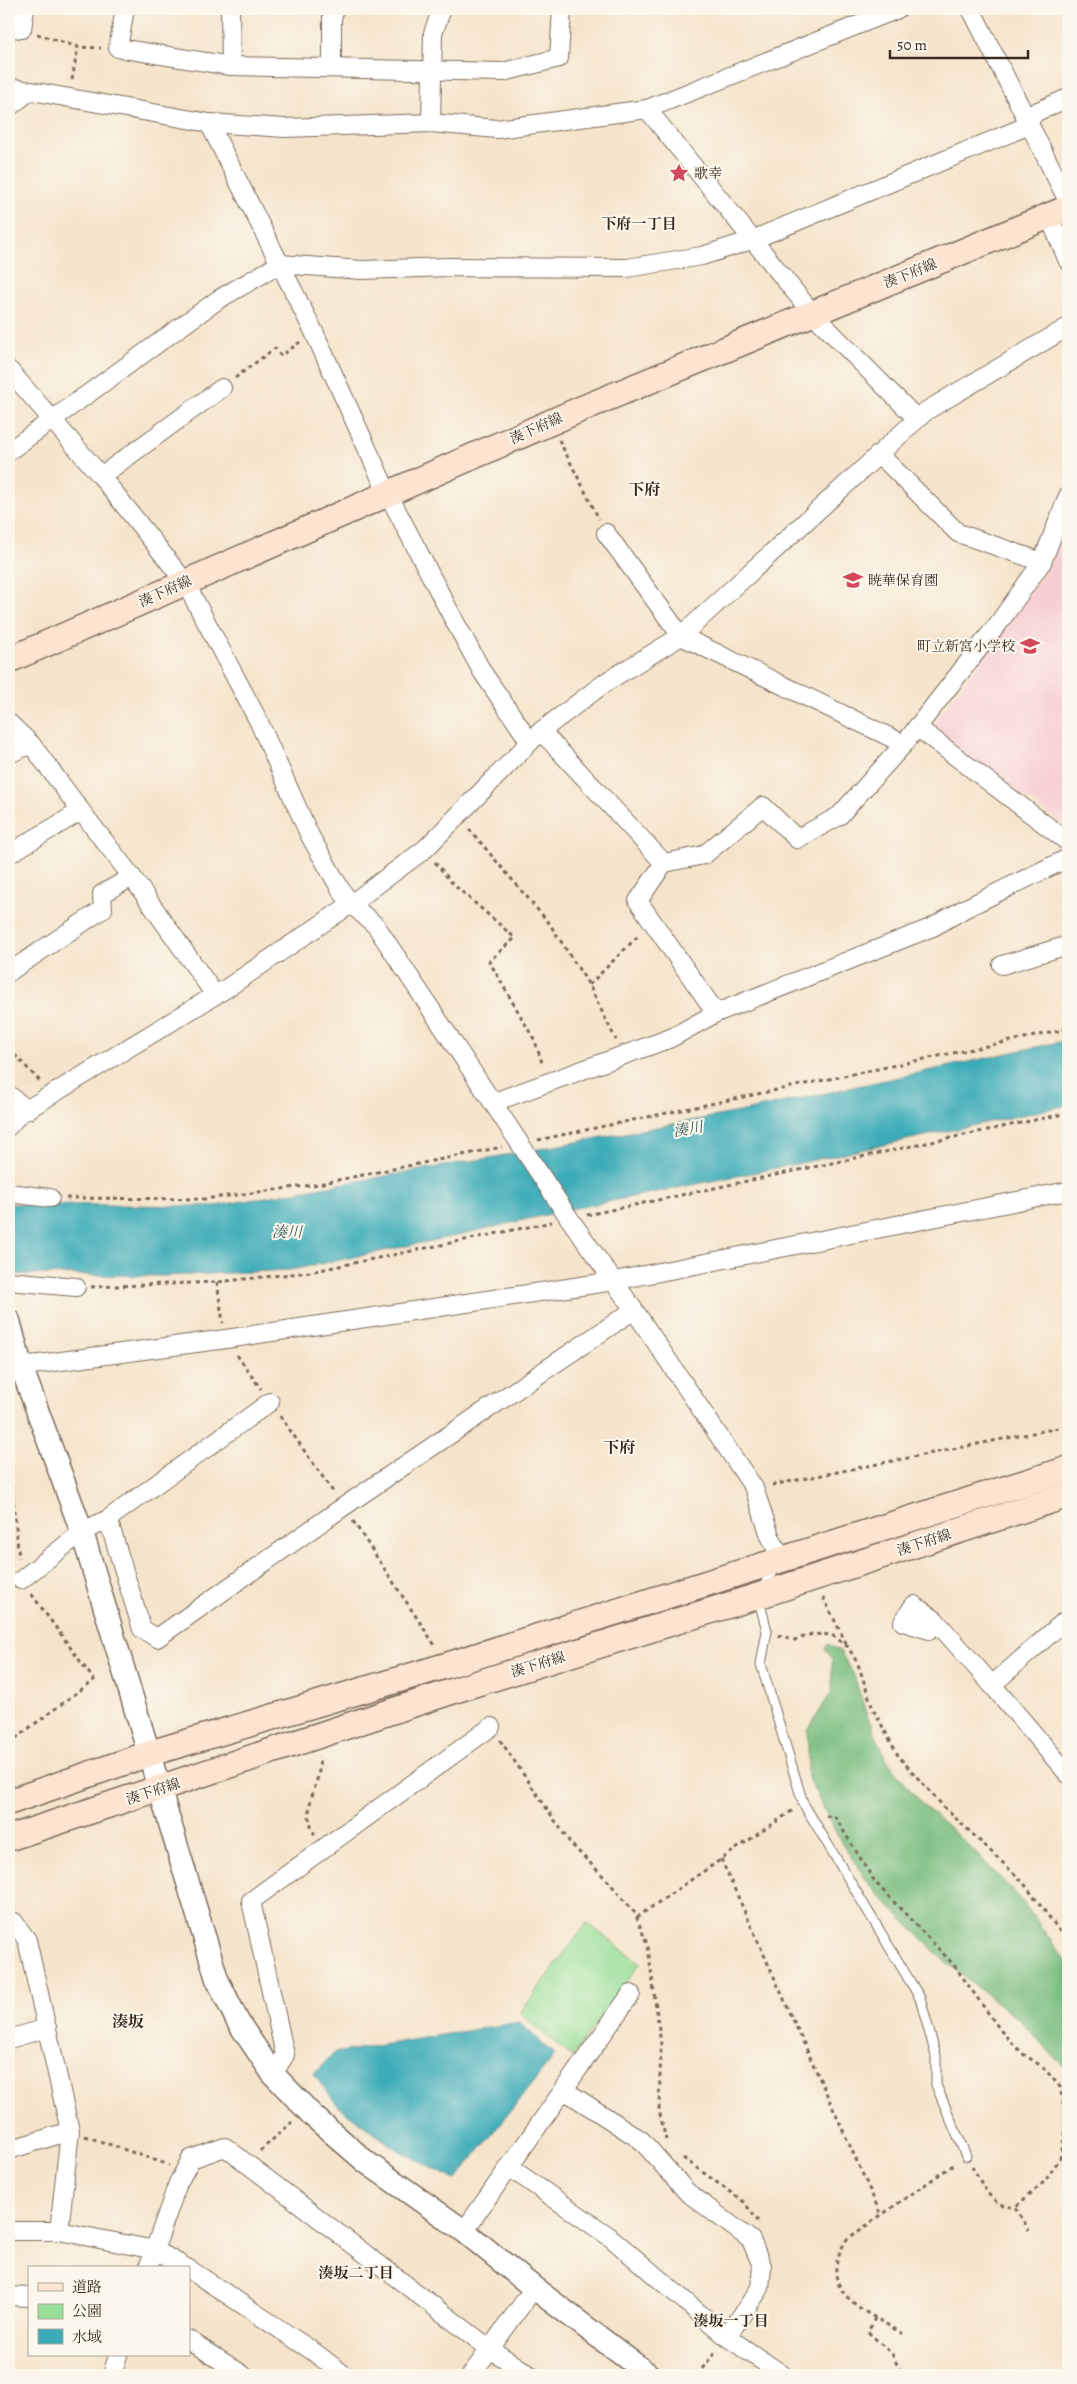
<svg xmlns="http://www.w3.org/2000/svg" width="1077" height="2384" viewBox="0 0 1077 2384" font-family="Alegreya,'Noto Serif JP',serif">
<rect width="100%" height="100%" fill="#fbf7ec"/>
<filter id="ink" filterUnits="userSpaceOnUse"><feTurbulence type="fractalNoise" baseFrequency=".02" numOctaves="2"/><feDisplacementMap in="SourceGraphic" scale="10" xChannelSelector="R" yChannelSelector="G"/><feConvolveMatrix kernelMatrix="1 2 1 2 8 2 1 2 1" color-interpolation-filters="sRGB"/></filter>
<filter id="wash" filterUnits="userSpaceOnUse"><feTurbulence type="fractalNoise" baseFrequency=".0096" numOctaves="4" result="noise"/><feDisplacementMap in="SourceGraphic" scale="20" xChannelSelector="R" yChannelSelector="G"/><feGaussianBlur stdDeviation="1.12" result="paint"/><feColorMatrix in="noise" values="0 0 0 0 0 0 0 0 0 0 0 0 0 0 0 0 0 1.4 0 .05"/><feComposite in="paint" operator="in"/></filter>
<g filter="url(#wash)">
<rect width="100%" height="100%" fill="#f5e4cb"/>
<polygon fill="#f7cfd3" points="1068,520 1068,828 931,728 1051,563"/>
<polygon fill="#98df99" stroke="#6a845c" points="587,1923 640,1963 572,2057 520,2013"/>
<polygon fill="#7abe81" stroke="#5a7450" points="828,1644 840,1651 854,1675 866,1713 886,1759 919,1801 969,1846 1020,1898 1068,1964 1068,2071 1019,2020 941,1958 872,1888 841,1842 808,1778 808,1730 832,1691 832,1658 825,1649"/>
<g fill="#3babb8" stroke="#3b6a6b">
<polygon points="1068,1040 1068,1105 782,1167 576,1208 446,1238 291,1270 166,1276 9,1274 9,1204 215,1206 511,1154 744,1111"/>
<polygon points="519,2022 555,2055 456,2180 393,2147 339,2107 313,2074 334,2053"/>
</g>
</g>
<g filter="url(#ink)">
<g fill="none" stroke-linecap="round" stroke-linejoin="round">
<defs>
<polyline id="service" points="775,1567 758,1596 767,1631 761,1664 803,1803 920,1998 936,2056 936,2085 966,2156"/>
<g id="minor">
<polyline points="125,9 118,48 231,66 503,72 559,58 562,9"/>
<polyline points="230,9 231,66"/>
<polyline points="971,9 1068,201"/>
<polyline points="9,27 22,29 25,9"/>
<polyline points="332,67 332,17 335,9"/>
<polyline points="9,87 209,123 284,128 431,123 497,129 647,109 898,9"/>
<polyline points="9,107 30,91"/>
<polyline points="647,109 812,313 917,419"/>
<polyline points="209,123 314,332 387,492 455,622 483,673 530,742"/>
<polyline points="431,123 433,33 442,9"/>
<polyline points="1049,216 1068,261"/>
<polyline points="9,370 101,476 185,582 258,720 310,836 341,890 351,904 376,926 569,1218 634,1310 754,1488 770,1536 781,1558"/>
<polyline points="9,451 219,299 280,264 362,270 448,267 627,268 702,256 752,240 1022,128 1036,112 1068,98"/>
<polyline points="879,454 958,533 1042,562"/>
<polyline points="101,476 222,388"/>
<polyline points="606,533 681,636 904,744"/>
<polyline points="9,723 31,744"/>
<polyline points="917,727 1068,842"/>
<polyline points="541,731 664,863 704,855 763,806 797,839 839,816 904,744 998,624 1042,562 1068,496"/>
<polyline points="9,754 31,744 81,811"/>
<polyline points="9,854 81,811 132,877 102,894 103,909 9,972"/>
<polyline points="664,863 638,901 716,1013"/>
<polyline points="132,877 215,995"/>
<polyline points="1002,965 1068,945"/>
<polyline points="9,1095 28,1110"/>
<polyline points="494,1102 671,1038 716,1013 933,927 964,909 1068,858"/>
<polyline points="9,1126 18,1115 227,988 351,904 425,849 541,731 606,682 681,636 926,411 1068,327"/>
<polyline points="9,1193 50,1198"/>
<polyline points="9,1281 76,1287"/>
<polyline points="9,1368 226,1339 614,1281 1068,1191"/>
<polyline points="108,1519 142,1629 157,1638 343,1507 634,1310"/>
<polyline points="21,1580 82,1532 108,1519 270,1402"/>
<polyline points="1068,1618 992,1685 1068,1774"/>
<polyline points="935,1620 929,1630 903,1622 914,1605 935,1620 992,1685"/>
<polyline points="9,1922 14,1922 27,1940 70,2131 59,2231"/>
<polyline points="9,2039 47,2028"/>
<polyline points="273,2074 285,2055 251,1901 491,1727"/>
<polyline points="564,2090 641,2140 687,2192 751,2240 762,2266 760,2288 727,2337"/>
<polyline points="9,2150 70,2131"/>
<polyline points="509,2167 610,2237 727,2337 783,2375"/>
<polyline points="9,2231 59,2231 155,2250 187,2268"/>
<polyline points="464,2231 631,1994"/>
<polyline points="148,2268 178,2183 191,2159 225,2147 490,2349 530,2375"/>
<polyline points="189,2269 314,2352 344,2375"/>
<polyline points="9,2296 29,2297"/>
<polyline points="189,2340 243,2375"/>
<polyline points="112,2375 118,2355"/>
<polyline points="471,2375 534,2288"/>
</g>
<polyline id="tertiary" points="9,1321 21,1366 82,1532 217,1979 238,2022 273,2074 313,2116 366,2162 464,2231 534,2288 649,2375"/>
<g id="secondary">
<polyline points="9,660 581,409 1068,208"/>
<polyline points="9,1802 151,1753 448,1665 1068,1469"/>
<polyline points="9,1838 468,1686 758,1596 1068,1495"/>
</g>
</defs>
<use href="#service" stroke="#7c6b5b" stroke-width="11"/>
<use href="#minor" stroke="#7c6b5b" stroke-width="20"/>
<use href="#tertiary" stroke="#7c6b5b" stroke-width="25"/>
<use href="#secondary" stroke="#7c6b5b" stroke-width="28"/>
<g stroke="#7c6b5b" stroke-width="3" stroke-dasharray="4 4" stroke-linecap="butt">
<polyline points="37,34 78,47 101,48"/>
<polyline points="72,80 78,47"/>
<polyline points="235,378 275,348 281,356 300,342"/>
<polyline points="559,440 599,519"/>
<polyline points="469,829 549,923 589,985 616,1040"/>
<polyline points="435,862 453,884 515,938 489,961 535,1041 543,1066"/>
<polyline points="589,985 640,934"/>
<polyline points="9,1049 40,1081"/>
<polyline points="538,1140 1068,1029"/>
<polyline points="66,1198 205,1199 313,1185 502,1147"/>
<polyline points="587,1215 1068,1113"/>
<polyline points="217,1282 223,1323"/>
<polyline points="91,1287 217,1282 310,1272 552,1222"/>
<polyline points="237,1355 261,1389"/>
<polyline points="280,1416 334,1493"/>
<polyline points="9,1454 19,1559"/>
<polyline points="772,1485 1068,1426"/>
<polyline points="353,1521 436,1647"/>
<polyline points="823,1597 847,1645"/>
<polyline points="778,1635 795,1640 812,1634 832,1635 848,1647 858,1664 873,1709 899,1757 944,1807 1022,1881 1068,1942"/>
<polyline points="500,1740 571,1844 608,1881 635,1913 648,1947 661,2044 659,2110 666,2140"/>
<polyline points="9,1743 94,1680 30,1592"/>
<polyline points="826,1816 835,1817 875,1882 953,1964 1001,2031 1023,2054 1043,2067 1060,2087 1065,2110 1065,2135 1060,2158 1045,2181 1015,2207"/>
<path d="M315,1835C298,1805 323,1786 319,1757"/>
<polyline points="721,1859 881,2215"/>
<polyline points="637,1917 793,1810"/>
<polyline points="85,2136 169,2165"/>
<polyline points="260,2151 292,2122"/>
<polyline points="683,2158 744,2202 758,2221"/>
<path d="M972,2166C983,2184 990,2208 1015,2207L1029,2230"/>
<polyline points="875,2318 868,2332 892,2354 902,2375"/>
<path d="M903,2334C864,2310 813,2292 847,2239L956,2163"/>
<polyline points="697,2375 717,2350"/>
</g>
<use href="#service" stroke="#fff" stroke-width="9"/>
<use href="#minor" stroke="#fff" stroke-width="18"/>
<use href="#tertiary" stroke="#fff" stroke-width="22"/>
<use href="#secondary" stroke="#fde4d1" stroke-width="25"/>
</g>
</g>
<defs>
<symbol id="sight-bare" viewBox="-9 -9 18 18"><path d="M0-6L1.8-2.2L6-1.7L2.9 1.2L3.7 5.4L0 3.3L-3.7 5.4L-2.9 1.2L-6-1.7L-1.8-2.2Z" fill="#d1495b" stroke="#fbf7ec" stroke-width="2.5" paint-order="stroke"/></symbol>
<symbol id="school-bare" viewBox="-9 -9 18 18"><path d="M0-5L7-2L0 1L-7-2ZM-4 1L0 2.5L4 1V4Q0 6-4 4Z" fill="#d1495b" stroke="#fbf7ec" stroke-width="2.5" paint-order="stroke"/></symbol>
</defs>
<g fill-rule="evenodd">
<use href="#sight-bare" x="665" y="159" width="28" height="28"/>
<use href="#school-bare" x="839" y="566" width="28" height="28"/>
<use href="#school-bare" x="1016" y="632" width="28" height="28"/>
</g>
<g text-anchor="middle" stroke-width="4" stroke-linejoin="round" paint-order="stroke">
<g font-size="14" fill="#3b2a1e" stroke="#fbf7ec" text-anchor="start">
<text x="694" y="178">歌幸</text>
<text x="868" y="585">暁華保育園</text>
<text x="1015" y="651" text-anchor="end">町立新宮小学校</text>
</g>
<g font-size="14" fill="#3b2a1e" stroke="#fbf7ec">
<text transform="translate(910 273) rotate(-22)" y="5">湊下府線</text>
<text transform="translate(536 428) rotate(-24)" y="5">湊下府線</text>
<text transform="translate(165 591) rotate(-24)" y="5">湊下府線</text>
<text transform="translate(924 1542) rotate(-18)" y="5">湊下府線</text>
<text transform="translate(538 1664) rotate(-17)" y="5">湊下府線</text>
<text transform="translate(153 1791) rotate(-18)" y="5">湊下府線</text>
</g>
<g font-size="15" font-weight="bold" fill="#3b2a1e" stroke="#fbf7ec">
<text x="639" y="229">下府一丁目</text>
<text x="356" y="2278">湊坂二丁目</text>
<text x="731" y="2326">湊坂一丁目</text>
</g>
<g font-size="15" font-style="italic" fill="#3b5e5c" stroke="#fbf7ec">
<text transform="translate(688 1129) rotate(-10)" y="5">湊川</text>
<text x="287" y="1237">湊川</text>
</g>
<g font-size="16" font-weight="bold" fill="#3b2a1e" stroke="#fbf7ec">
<text x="644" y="495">下府</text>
<text x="619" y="1453">下府</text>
<text x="128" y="2027">湊坂</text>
</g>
</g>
<rect width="1077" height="2384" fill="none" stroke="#fbf7ec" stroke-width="30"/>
<rect x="28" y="2266" width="162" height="90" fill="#fbf7ec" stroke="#aea59a"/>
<rect x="38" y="2283" width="25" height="8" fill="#fde4d1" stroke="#aea59a"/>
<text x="72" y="2292" font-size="15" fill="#3b2a1e">道路</text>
<rect x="38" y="2304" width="25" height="15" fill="#98df99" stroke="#aea59a"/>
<text x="72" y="2316" font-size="15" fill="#3b2a1e">公園</text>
<rect x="38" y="2329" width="25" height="15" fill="#3babb8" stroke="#aea59a"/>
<text x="72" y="2342" font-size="15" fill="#3b2a1e">水域</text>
<path d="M890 50v8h138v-8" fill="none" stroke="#3b2a1e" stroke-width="2.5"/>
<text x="897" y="50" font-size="15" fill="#3b2a1e" stroke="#fbf7ec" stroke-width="4" paint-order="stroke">50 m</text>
</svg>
